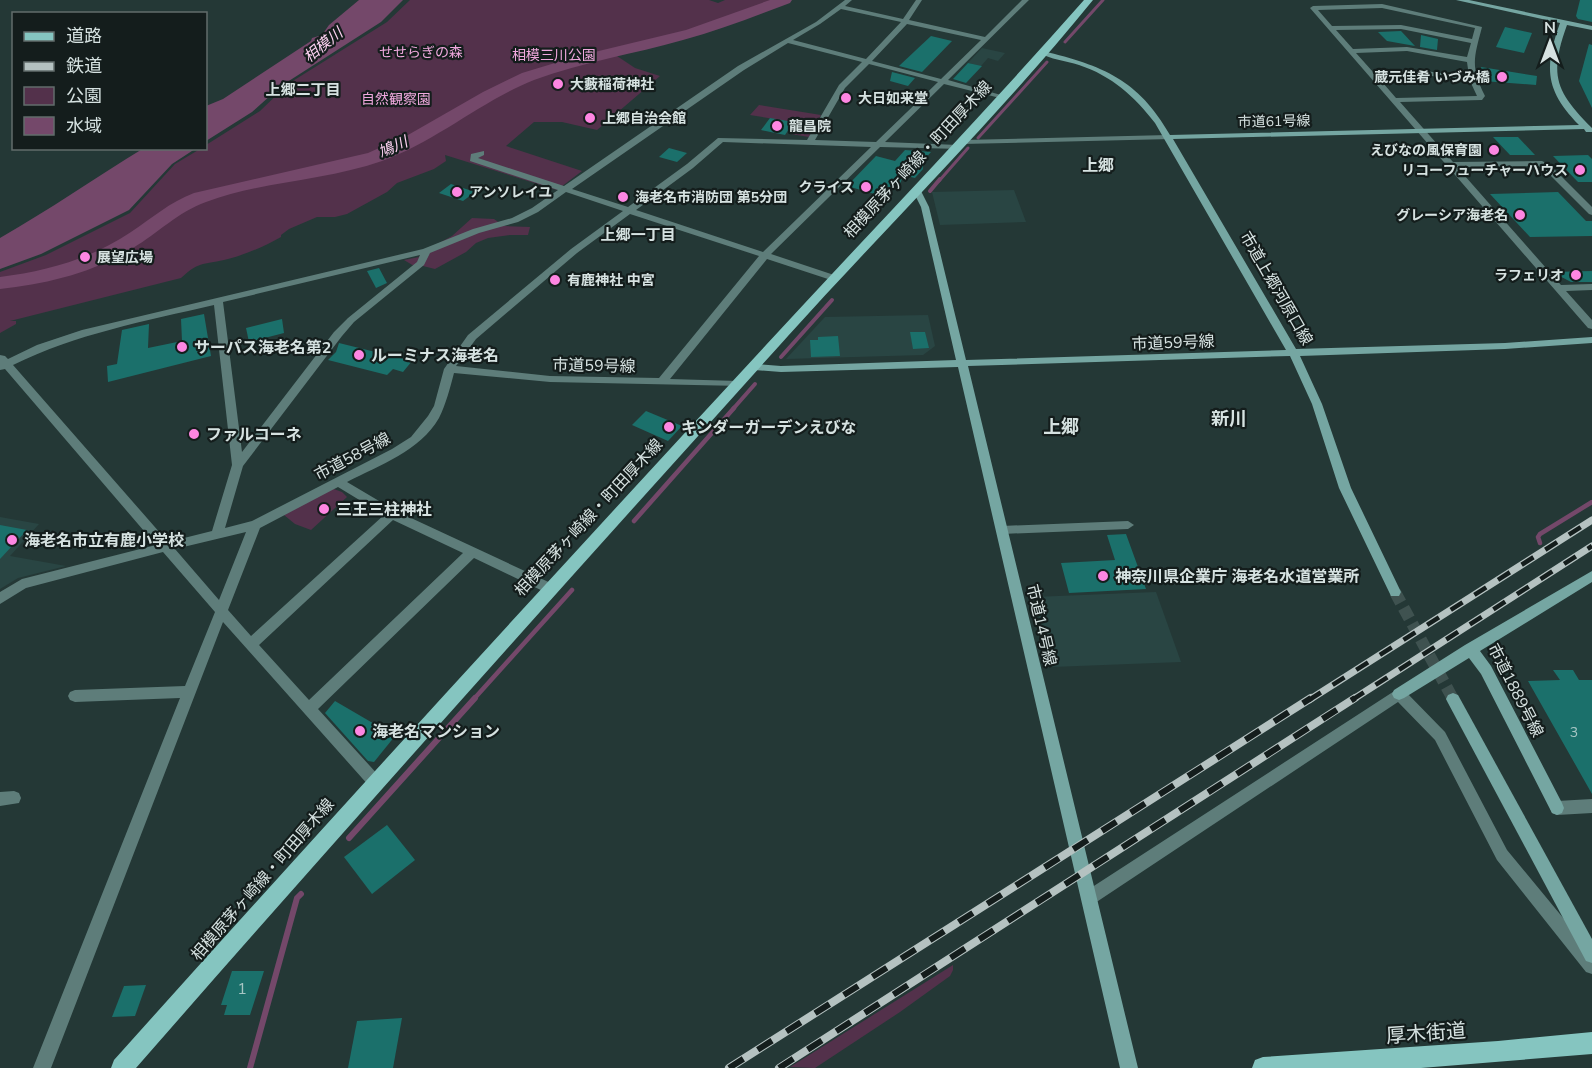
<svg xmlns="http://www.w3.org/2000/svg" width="1592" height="1068" viewBox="0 0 1592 1068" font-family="'Nunito Sans','Noto Sans JP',sans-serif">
<rect width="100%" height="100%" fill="#243836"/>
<g fill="#294543">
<polygon points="982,48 1005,53 998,61 988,58 981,66 968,63"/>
<polygon points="1014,190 1026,222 940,225 932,192"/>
<polygon points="928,315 935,346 923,355 786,359 825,317"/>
<polygon points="0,517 39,524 10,556 66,566 18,578 0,589"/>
<polygon points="1156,592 1181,662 1052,667 1034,597"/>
</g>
<g fill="#53314b">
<path d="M410,0H709L718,3L725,0H778L725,20L611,52L635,68L660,76L597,130L562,122H534L506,146L582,171L557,190L445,155L446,161L434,169L397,183L387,192L347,214L335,217H317L289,229L281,235V237C265,246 247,254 228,259C205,265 200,260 181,278L10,321H16V324L0,333V272L46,255L130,213L175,164L200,149L206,148V145L260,111L288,84L387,22Z"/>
<polygon points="759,105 821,115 809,137 791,134 798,123 750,115"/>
<polygon points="472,218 494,219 504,226 530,227 528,235 510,235 488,238 476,243 466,252 435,269 423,266 420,261 414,266 404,260 419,257 421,253 452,236"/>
<polygon points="331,488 342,492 347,497 311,530 295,524 284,515"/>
<polygon points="953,965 953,970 950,976 900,1012 815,1068 790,1067"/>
</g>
<g fill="#74486a">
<polygon points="359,0 403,0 381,22 281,86 252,112 206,141 206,106 223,99 311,41 312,38 322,35 329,25"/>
<path d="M144,148L195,149L172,164L129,210L41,254L0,269V238C49,210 95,178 144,148Z"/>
</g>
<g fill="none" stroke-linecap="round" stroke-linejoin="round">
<g stroke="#74486a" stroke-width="3">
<polyline points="1065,42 1103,0"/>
<polyline points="978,138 1047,62"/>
<polyline points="939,181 968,148"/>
</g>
<g stroke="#74486a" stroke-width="4">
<polyline points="930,191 940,179"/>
<polyline points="781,357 832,300"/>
<polyline points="733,409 755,384"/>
</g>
<g stroke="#74486a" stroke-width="4.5">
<polyline points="634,521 734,408"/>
<polyline points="1540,543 1538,537 1540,534 1592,502"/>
<polyline points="473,700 572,590"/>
</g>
<g stroke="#74486a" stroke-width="6">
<polyline points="349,838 475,698"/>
<polyline points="250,1068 297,898 301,894"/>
</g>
<path fill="#74486a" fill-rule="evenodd" d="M770,0H792L790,3C755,16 720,30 683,40C634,54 582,62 534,80C481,101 437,141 382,161C325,181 262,181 206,202C178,212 158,233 133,248C93,273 46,284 0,289V277C47,271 91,259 131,232C152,218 170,202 194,193L368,153L408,135L483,92L522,73L578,56L686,30Z"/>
</g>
<g fill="#1b706b">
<polygon points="1580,0 1592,0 1592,22 1578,19 1576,16"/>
<polygon points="1505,27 1532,33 1524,53 1496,47"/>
<polygon points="1401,31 1415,46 1387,41 1378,32"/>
<polygon points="1421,35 1438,39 1437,50 1420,47"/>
<polygon points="931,36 952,41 922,72 899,66"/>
<polygon points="1589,44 1592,45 1592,108 1579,81"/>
<polygon points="968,63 982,66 966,83 953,79"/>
<polygon points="1481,67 1537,76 1536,85 1483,81"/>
<polygon points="892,72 915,78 908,86 890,81"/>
<polygon points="770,118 794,122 785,135 761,130"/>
<polygon points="1493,137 1518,137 1535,155 1510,155"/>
<polygon points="669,148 687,153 677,162 659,157"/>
<polygon points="905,150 931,152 922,162 923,169 915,178 903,175 900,185 892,188 886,186 878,195 847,186 876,156 895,161"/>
<polygon points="1588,155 1592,159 1592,182 1578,182 1553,156"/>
<polygon points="451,184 475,192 463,201 439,193"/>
<polygon points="1558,192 1586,221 1592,221 1592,236 1530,237 1490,194"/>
<polygon points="379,268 387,283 376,288 367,271"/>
<polygon points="1592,271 1592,282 1571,282 1552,272"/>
<polygon points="204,314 211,356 108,382 107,366 117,364 122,330 149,324 148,348 182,341 181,319"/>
<polygon points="282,319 284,333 249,342 246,328"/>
<polygon points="910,332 925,332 929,348 913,349"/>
<polygon points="838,336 840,356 811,357 810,340 818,340 818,337"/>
<polygon points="339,343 412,361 403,372 393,369 387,375 328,360 336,352"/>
<polygon points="646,411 682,426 668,441 632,425"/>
<polygon points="0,525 27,530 0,559"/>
<polygon points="1126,534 1146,589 1069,593 1061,563 1115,560 1107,535"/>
<polygon points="1553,670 1573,670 1579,680 1592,680 1592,794 1528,681 1560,680"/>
<polygon points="335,701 395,736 374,762 368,761 325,713"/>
<polygon points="387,825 415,860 372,894 344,857"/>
<polygon points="232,971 264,971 250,1015 224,1015 227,1005 221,1005"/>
<polygon points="146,985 135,1016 112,1017 124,986"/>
<polygon points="402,1018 393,1068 348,1068 357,1021"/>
</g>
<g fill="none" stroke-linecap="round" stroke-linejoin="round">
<polyline stroke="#3f5250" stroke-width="12" stroke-dasharray="12 6" stroke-linecap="butt" points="1395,592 1453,699"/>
<g fill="#5e7d7a" fill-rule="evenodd">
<path d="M845,0H852L845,6L903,19L916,0H922L909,20L985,37L1022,0H1029L948,80L1008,97L1004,99L944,84L885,142L958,145H961V149L880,147L771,254L837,276V280H831L767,259L670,379L738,381L743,384L742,386L550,382L454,373C450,388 446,404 439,418C420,451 380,465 347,482L396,511L555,585L557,589L555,593H547L474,558L318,709L380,777L382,782L380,787L375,789L370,787L223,622L51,1068H33L180,698L75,702L70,700L68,696L70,692L75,690L185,686L215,612L163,552L26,588L0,604V592L22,579L156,545L5,369L0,370V355L5,356L8,359L37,345L82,330L423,249L473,229L512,218L532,208L558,190L470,161L471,154L484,151V155L478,158L564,186L738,66L816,22ZM841,9L901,22L866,59L793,40L820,24ZM907,24L981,40L941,79L872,61ZM788,43L862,62L839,85L807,140L718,138L687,164L628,207L572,189L744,70ZM869,64L938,82L876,142L815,140L845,88ZM723,142L871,147L763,252L636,210L693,168ZM566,192L623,211L571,249L468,335L444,369L434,406L428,416L411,437L392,449L252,521L225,528L243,466L342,336L354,322L424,265L430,253L479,233L518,222L538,212ZM630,214L759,256L659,378L550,376L456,366L476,339L577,253ZM420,255L417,262L348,318L334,332L242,452L223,302ZM214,305L232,465L212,531L168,542L13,365C76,334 145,321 214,305ZM338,487L384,515L251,636L228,610L260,528ZM393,520L463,553L309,700L259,645ZM246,532L219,600L175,549Z"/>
<path d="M1382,4L1482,27C1474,58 1470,66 1485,96L1482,100L1400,102L1453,162L1542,161L1550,165L1592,207V215L1589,214L1544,169L1538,166L1457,167L1561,285L1592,284V290L1566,291L1592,320V329L1588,328L1310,8L1313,6ZM1382,8L1475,28L1472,39L1401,25L1332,26L1318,10ZM1401,29L1471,43L1467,57L1407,47L1353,49L1336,30ZM1407,51L1467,62L1469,76L1424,71L1373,72L1356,53ZM1424,75L1470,81L1477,96L1396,98L1377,76Z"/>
<polygon points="1168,135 1172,137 1171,139 962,144 958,142 962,140"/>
<polygon points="1128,521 1134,525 1128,529 1002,534 996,530 1002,526"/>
<polygon points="1399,688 1404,690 1445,732 1507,850 1592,953 1592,974 1586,972 1497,860 1435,740 1398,702 1095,903 1089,906 1083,903 1081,898 1083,893"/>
<polygon points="14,791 19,793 21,798 19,803 0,806 0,792"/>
<polygon points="1592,799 1592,813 1557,815 1552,813 1550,808 1552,803 1557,801"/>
</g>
<g fill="#75a6a2" fill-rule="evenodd">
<path d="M1456,0H1469L1592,26V30L1567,25C1549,75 1555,91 1592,128V132H1586L1584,129L1173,139L1296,349L1505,343L1592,337V343L1505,349L1300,356L1322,404L1351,488L1401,592L1399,596H1391L1339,488L1312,404L1290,356L968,366L1138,1068H1120L958,367L781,372L754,370L749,367L754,364L781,366L956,360L921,207L913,191L917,188L921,191L929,207L966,360L1286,350L1155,123C1134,96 1112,76 1079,65C1066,61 1050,59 1039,53L1043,51C1103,66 1138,79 1170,135L1579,125C1545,90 1544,68 1560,23Z"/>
<polygon points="1592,571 1592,582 1480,651 1491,666 1562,803 1564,808 1562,813 1557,815 1552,813 1481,674 1469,658 1404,698 1399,700 1394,698 1392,694 1394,690 1465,645"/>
<polygon points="1453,693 1458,695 1592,939 1592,963 1586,961 1448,703 1446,699 1448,695"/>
</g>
<g fill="#85c5c0" fill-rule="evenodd">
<path d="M1084,0H1093C998,117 889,224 788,336C569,579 351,822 136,1068H111L114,1060C329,820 547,582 766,345C872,230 981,117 1084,0Z"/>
<polygon points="1592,1032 1592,1054 1421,1068 1252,1068 1255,1060 1263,1057 1498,1041"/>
</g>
<defs>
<g id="rail-far1">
<polyline points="1309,700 1592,520"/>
<polyline points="1352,700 1592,546"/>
</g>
<g id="rail">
<polyline points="729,1068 1311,698"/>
<polyline points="779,1068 1355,698"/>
</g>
</defs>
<use href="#rail-far1" stroke="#b5c2c1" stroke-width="7"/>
<use href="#rail" stroke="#b5c2c1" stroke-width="8"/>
<use href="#rail-far1" stroke="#141d1c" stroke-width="4.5" stroke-dasharray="14" stroke-linecap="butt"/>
<use href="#rail" stroke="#141d1c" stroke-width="6" stroke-dasharray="17" stroke-linecap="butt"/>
</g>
<g fill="#fd86e2" stroke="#141d1c" stroke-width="2">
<circle cx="1502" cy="77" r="6"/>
<circle cx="558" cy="84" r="6"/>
<circle cx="846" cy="98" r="6"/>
<circle cx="590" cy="118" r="6"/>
<circle cx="777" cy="126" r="6"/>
<circle cx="1494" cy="150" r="6"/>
<circle cx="1580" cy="170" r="6"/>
<circle cx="866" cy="187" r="6"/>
<circle cx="457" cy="192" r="6"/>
<circle cx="623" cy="197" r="6"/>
<circle cx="1520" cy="215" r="6"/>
<circle cx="85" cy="257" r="6"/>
<circle cx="1576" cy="275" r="6"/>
<circle cx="555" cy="280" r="6"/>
<circle cx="182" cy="347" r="6"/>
<circle cx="359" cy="355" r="6"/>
<circle cx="669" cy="427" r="6"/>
<circle cx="194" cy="434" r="6"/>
<circle cx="324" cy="509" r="6"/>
<circle cx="12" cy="540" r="6"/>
<circle cx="1103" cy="576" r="6"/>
<circle cx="360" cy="731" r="6"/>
</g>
<g text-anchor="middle" stroke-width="4.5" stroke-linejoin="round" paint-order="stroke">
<g font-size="14" fill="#efa8dd" stroke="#141d1c">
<text x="421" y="57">せせらぎの森</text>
<text x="554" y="60">相模三川公園</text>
<text x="396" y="104">自然観察園</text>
</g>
<g font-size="14" font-weight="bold" fill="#d6e2e1" stroke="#141d1c" text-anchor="start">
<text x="1490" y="82" text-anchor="end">蔵元佳肴 いづみ橋</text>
<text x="570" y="89">大藪稲荷神社</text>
<text x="858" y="103">大日如来堂</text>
<text x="602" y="123">上郷自治会館</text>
<text x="789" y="131">龍昌院</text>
<text x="1482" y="155" text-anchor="end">えびなの風保育園</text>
<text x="1568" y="175" text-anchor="end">リコーフューチャーハウス</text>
<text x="854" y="192" text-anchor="end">クライス</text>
<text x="469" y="197">アンソレイユ</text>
<text x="635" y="202">海老名市消防団 第5分団</text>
<text x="1508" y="220" text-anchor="end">グレーシア海老名</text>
<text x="97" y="262">展望広場</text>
<text x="1564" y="280" text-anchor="end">ラフェリオ</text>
<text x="567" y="285">有鹿神社 中宮</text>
</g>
<g font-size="14" fill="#d6e2e1" stroke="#141d1c">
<text transform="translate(1274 121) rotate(-1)" y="5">市道61号線</text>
</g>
<g font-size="14" fill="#a7c6c4">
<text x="1574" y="737">3</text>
</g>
<g font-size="15" font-style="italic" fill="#fed2f2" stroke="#141d1c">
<text transform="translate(323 45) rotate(-39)" y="5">相模川</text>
<text transform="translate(393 147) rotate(-24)" y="5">鳩川</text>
</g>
<g font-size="15" font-weight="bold" fill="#d6e2e1" stroke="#141d1c">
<text x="303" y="95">上郷二丁目</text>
<text x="638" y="240">上郷一丁目</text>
</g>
<g font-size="16" fill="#d6e2e1" stroke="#141d1c">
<text transform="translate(917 159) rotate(-47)" y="6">相模原茅ヶ崎線・町田厚木線</text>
<text transform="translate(1277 288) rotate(60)" y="6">市道上郷河原口線</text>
<text transform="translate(1173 342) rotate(-2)" y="6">市道59号線</text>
<text transform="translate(594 365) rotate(1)" y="6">市道59号線</text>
<text transform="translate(352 456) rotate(-28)" y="6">市道58号線</text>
<text transform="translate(588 517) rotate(-47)" y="6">相模原茅ヶ崎線・町田厚木線</text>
<text transform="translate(1042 625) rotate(77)" y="6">市道14号線</text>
<text transform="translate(1516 690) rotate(63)" y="6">市道1889号線</text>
<text transform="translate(262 879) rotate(-49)" y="6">相模原茅ヶ崎線・町田厚木線</text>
</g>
<g font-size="16" font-weight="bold" fill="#d6e2e1" stroke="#141d1c">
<text x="1098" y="171">上郷</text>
</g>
<g font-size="16" font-weight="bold" fill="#d6e2e1" stroke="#141d1c" text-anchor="start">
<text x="194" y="353">サーパス海老名第2</text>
<text x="371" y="361">ルーミナス海老名</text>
<text x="681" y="433">キンダーガーデンえびな</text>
<text x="206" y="440">ファルコーネ</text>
<text x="336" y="515">三王三柱神社</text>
<text x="24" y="546">海老名市立有鹿小学校</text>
<text x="1115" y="582">神奈川県企業庁 海老名水道営業所</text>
<text x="372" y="737">海老名マンション</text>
</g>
<g font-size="16" fill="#a7c6c4">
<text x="242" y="994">1</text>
</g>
<g font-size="18" font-weight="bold" fill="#d6e2e1" stroke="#141d1c">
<text x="1229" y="425">新川</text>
<text x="1061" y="433">上郷</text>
</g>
<g font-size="20" fill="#d6e2e1" stroke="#141d1c">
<text transform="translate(1426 1033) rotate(-4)" y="7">厚木街道</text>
</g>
</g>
<rect x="12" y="12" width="195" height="138" fill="#141d1c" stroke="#626c6b" stroke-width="1.5"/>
<rect x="24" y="32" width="30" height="9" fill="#85c5c0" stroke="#626c6b" stroke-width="1.5"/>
<text x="66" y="42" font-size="18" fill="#d6e2e1">道路</text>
<rect x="24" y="62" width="30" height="9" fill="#b5c2c1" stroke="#626c6b" stroke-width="1.5"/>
<text x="66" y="72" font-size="18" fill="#d6e2e1">鉄道</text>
<rect x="24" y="87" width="30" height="18" fill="#53314b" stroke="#626c6b" stroke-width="1.5"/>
<text x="66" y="102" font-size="18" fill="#d6e2e1">公園</text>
<rect x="24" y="117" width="30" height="18" fill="#74486a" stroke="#626c6b" stroke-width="1.5"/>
<text x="66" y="132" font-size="18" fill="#d6e2e1">水域</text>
<g transform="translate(1550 42)" stroke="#141d1c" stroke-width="4.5" paint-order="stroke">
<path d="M0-4.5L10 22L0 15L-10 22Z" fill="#d6e2e1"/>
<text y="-9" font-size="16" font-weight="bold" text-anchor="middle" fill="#d6e2e1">N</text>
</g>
</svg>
